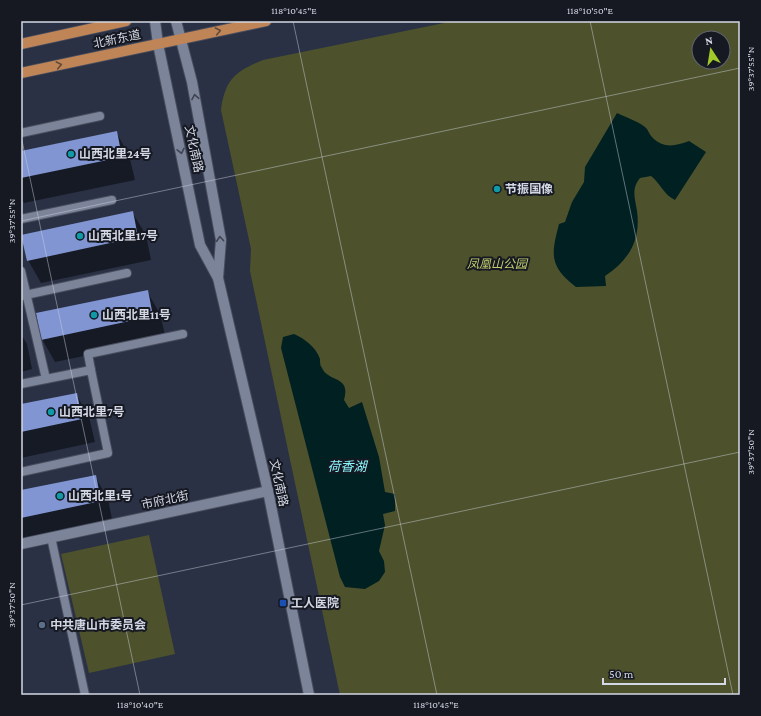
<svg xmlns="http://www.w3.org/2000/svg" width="761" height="716" viewBox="0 0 761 716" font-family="'Crimson Pro','Noto Sans SC',serif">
<rect width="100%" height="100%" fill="#2a3144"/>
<g fill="#4d522c" fill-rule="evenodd">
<path d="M454,21H740V695H340L250,271L251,249L221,110C225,79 236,71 263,60ZM699,38H723V62H699Z"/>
<polygon points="149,535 175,654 89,673 61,554"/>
</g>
<g fill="#002022">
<path d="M617,113C625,117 637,121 645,127C648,129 649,134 652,137C663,149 676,146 689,141L706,152L675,200C664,195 660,183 651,176L640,178C631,189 635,198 637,211C641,240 629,260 605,276L606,286L576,287C549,266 551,255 559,224L565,222L572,202L584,182L585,167Z"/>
<path d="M294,334C305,339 316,347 320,359C320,362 320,366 322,368C329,383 351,375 344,400L349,408L362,402L379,457L385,492L395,494V511L383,514L385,525L379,551L384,561L385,572L379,581L365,589L345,587L340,577L281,348L283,337Z"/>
</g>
<g fill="#0007">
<polygon points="116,132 129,155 135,180 24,203 21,197 21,152"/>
<polygon points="132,212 146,235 151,260 41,283 28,260"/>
<polygon points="147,291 160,314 166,339 55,362 42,339"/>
<polygon points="21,334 27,344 32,369 21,372"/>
<polygon points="76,394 89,417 95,442 21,458 21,405"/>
<polygon points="95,476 108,499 113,524 21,544 21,491"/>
</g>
<g fill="#8095d2">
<polygon points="117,131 122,157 21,178 21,151"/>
<polygon points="133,211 138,237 27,261 21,235"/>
<polygon points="148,290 153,316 41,340 36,313"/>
<polygon points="77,393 82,419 21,432 21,404"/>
<polygon points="96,475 101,501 21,518 21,490"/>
</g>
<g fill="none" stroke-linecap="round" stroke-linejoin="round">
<defs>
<g id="lane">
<polyline points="21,133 100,116"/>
<polyline points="21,219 112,200"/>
<polyline points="21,271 46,379"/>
<polyline points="21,296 127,273"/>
<polyline points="91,370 88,354 183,334"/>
<polyline points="21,384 91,370 108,453 21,472"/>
<polyline points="51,537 85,695"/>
</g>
<polyline id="street" points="21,544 268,491"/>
<g id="secondary">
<polyline points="155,21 158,44 200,245 218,278 268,491 309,695"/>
<polyline points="176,21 192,82 221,240 218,278"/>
</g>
<g id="primary">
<polyline points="21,44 126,21"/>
<polyline points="21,73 266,21"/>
</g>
</defs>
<use href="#lane" stroke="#494e5e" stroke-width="10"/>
<use href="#street" stroke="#494e5e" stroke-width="12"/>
<use href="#secondary" stroke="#494e5e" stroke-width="12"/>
<use href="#primary" stroke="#494e5e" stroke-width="12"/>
<use href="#lane" stroke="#7c849a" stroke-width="8"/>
<use href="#street" stroke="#7c849a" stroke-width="10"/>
<use href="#secondary" stroke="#7c849a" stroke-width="10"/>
<use href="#primary" stroke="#c08557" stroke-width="10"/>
</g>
<defs><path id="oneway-chevron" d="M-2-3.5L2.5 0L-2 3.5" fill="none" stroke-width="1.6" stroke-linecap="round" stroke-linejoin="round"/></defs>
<g stroke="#624a3a">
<use href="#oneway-chevron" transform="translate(218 31) rotate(-12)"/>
<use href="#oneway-chevron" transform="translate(59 65) rotate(-12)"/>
</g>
<g stroke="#3f4452">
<use href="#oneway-chevron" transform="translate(195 97) rotate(-100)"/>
<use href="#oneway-chevron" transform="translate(181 151) rotate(78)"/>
<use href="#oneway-chevron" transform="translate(220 239) rotate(-95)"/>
</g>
<path fill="none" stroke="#d3d8e4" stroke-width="1" stroke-opacity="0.45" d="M293,21L437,695M590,21L733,695M21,136L140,695M21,221L740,68M21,605L740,452"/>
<g fill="#0f9aa8" stroke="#161922" stroke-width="1.5">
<circle cx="71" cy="154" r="4"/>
<circle cx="497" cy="189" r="4"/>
<circle cx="80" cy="236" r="4"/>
<circle cx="94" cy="315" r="4"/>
<circle cx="51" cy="412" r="4"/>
<circle cx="60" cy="496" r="4"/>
</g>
<rect fill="#1a4fb4" stroke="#161922" stroke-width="1.5" x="279" y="599" width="8" height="8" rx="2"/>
<circle fill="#5c6f8a" stroke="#161922" stroke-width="1.5" cx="42" cy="625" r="4"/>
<g text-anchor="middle" stroke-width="4" stroke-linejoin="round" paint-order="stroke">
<g font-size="12" fill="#d3d8e4" stroke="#161922">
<text transform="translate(117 39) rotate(-12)" y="4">北新东道</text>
<text transform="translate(194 149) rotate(78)" y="4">文化南路</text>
<text transform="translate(279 483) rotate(78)" y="4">文化南路</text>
<text transform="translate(165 500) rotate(-12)" y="4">市府北街</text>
</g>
<g font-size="12" font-weight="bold" fill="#d3d8e4" stroke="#161922" text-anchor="start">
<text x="79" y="158">山西北里24号</text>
<text x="505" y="193">节振国像</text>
<text x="88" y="240">山西北里17号</text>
<text x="102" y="319">山西北里11号</text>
<text x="59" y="416">山西北里7号</text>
<text x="68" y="500">山西北里1号</text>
<text x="291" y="607">工人医院</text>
<text x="50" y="629">中共唐山市委员会</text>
</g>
<g font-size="12" font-style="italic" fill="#c2ce6d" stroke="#161922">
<text x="497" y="268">凤凰山公园</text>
</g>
<g font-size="13" font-style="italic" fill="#8bf5fc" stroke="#161922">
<text x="347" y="471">荷香湖</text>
</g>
</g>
<rect width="761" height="716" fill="none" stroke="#161922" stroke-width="44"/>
<g transform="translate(711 50) rotate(348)"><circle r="19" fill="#161922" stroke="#626570"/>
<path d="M0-3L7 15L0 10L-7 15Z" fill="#a1c92a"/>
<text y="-6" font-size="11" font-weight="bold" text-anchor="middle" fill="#d3d8e4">N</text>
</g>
<path d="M603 678v6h122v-6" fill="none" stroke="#d3d8e4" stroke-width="2"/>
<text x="609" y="678" font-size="12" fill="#d3d8e4" stroke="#161922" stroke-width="3" paint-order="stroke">50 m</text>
<rect x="22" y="22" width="717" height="672" fill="none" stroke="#d3d8e4" stroke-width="1.5"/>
<g font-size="10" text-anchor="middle" fill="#d3d8e4">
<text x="294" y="14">118°10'45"E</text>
<text x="590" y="14">118°10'50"E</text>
<text transform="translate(750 69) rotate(-90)" y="4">39°37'55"N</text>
<text transform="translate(11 221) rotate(-90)" y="4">39°37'55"N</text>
<text transform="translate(750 452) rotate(-90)" y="4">39°37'50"N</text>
<text transform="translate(11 605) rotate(-90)" y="4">39°37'50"N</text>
<text x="140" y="708">118°10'40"E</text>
<text x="436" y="708">118°10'45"E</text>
</g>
</svg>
